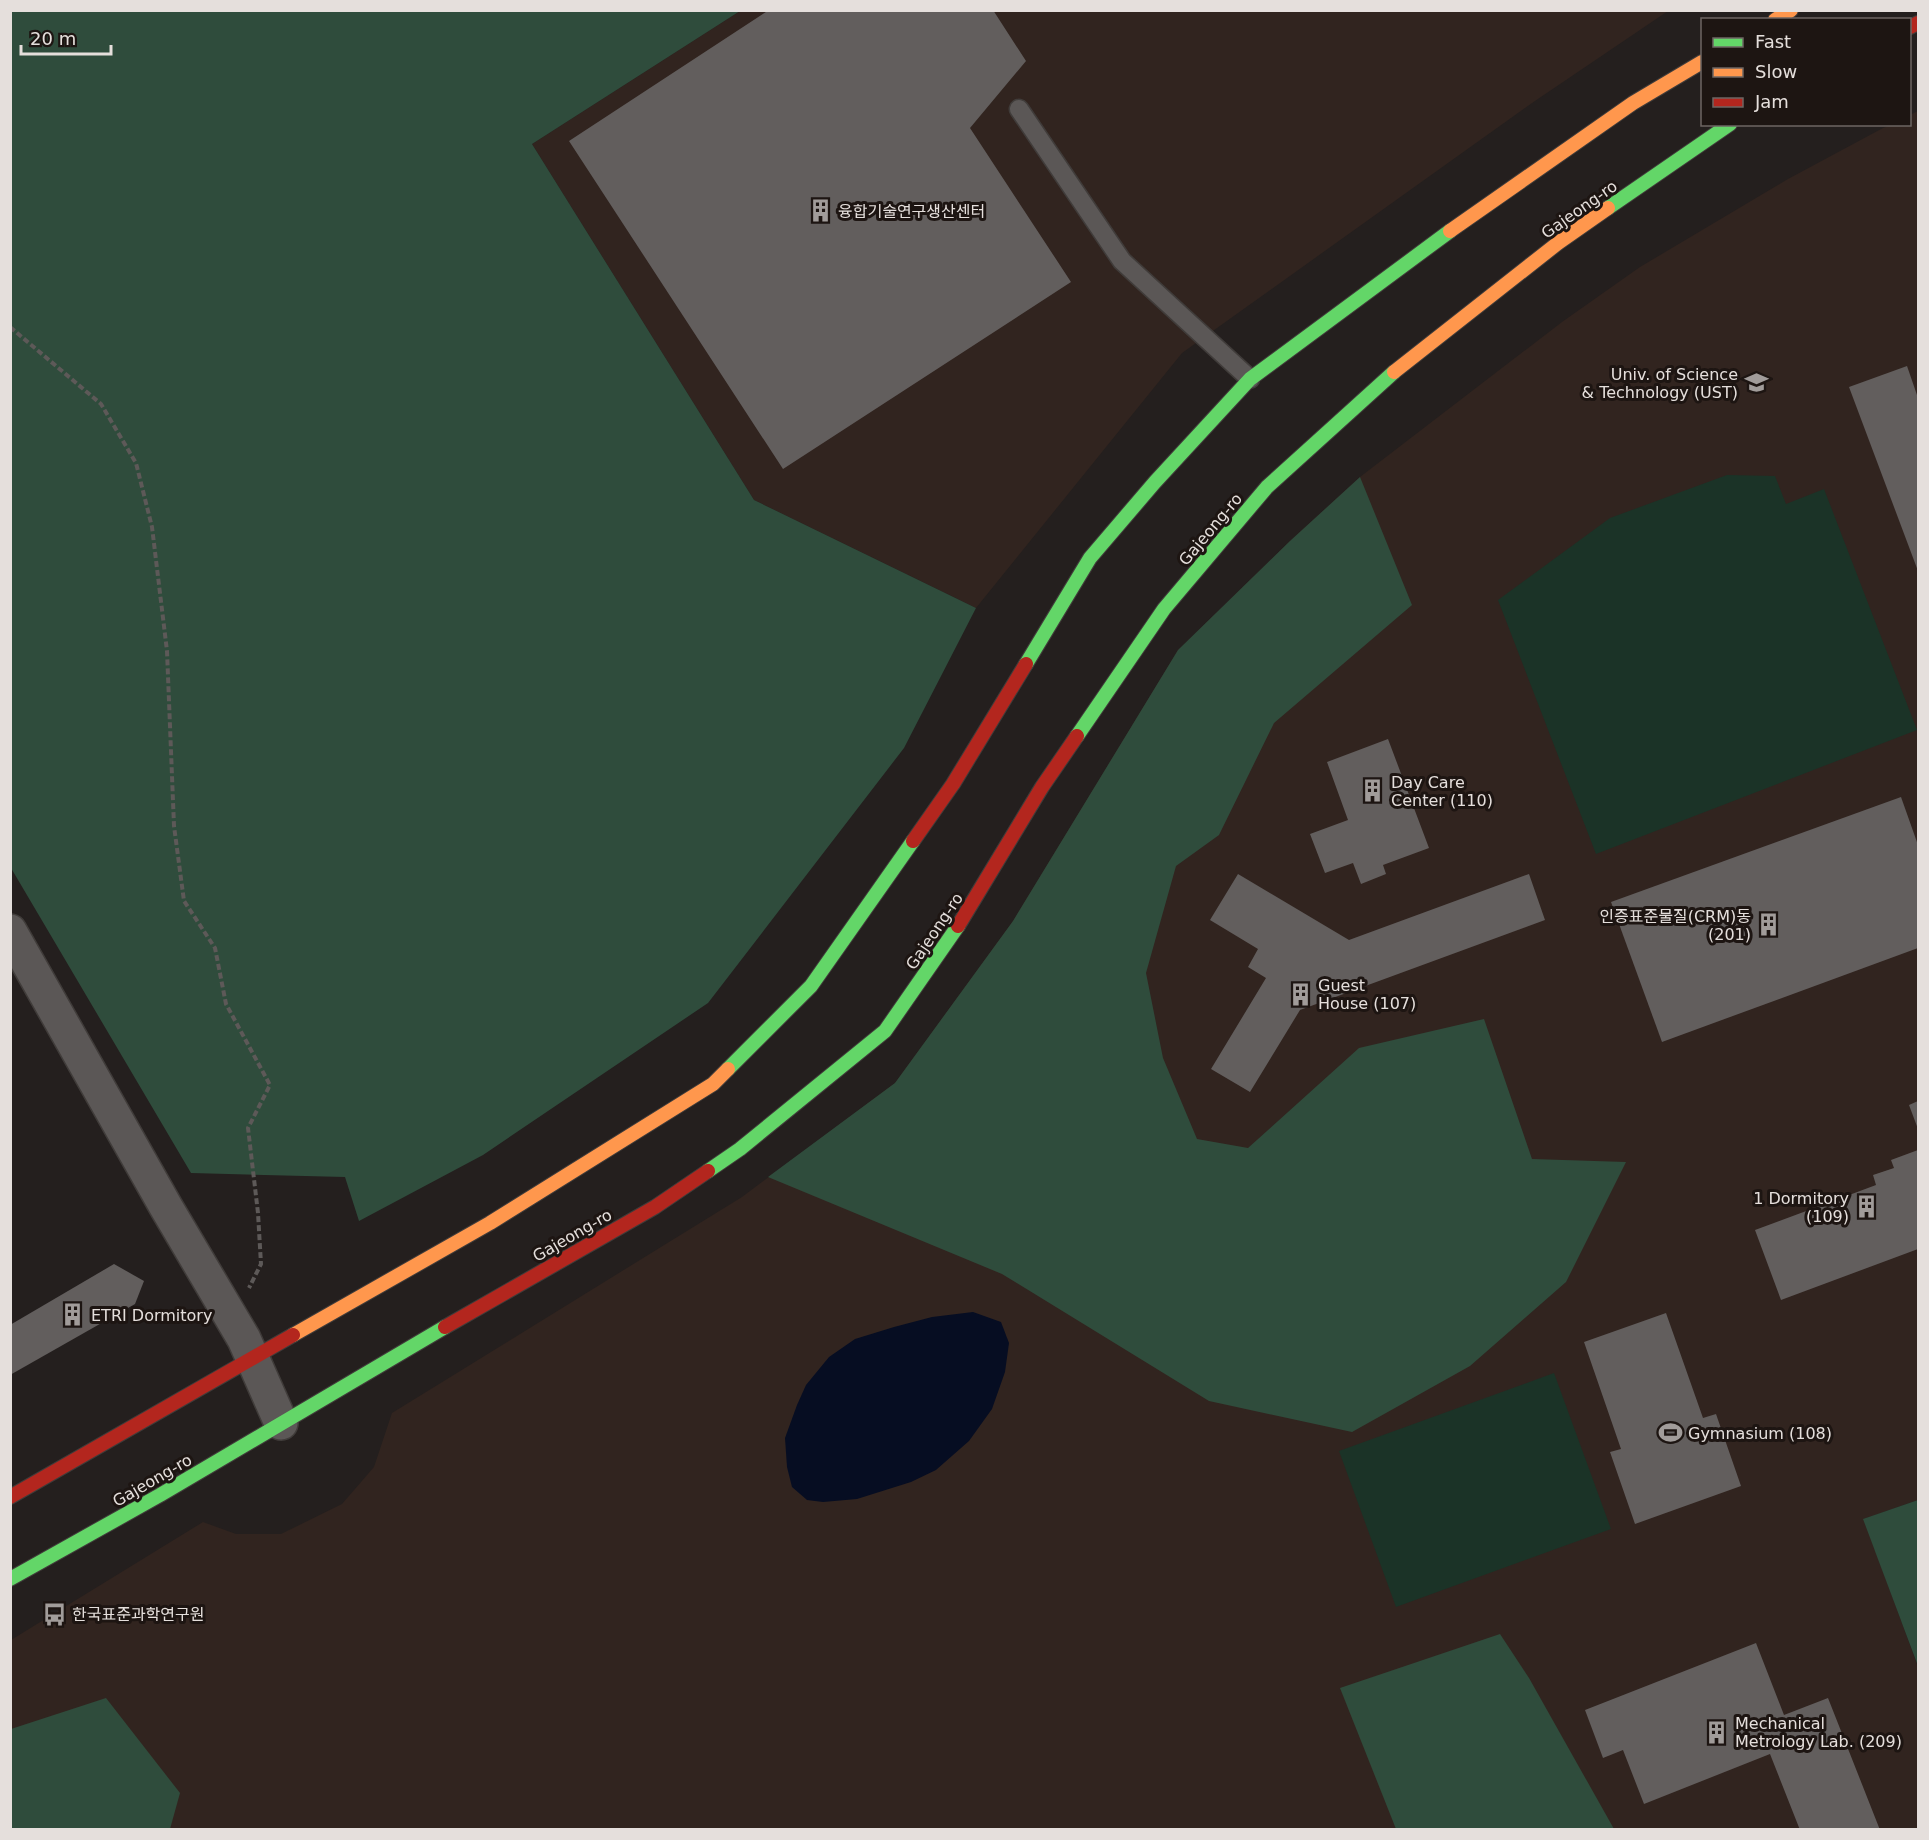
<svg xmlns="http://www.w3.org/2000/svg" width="1929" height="1840" viewBox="0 0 1929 1840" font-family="'DejaVu Sans','Noto Sans KR',sans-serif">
<rect width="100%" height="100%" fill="#241f1e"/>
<g fill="#31241f">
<polygon points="740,11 1668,11 1532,103 1182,353 976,608 754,500 532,144"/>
<polygon points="1918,111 1918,1500 1864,1519 1918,1667 1918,1829 11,1830 11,1640 203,1522 236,1534 281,1534 342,1504 374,1467 392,1413 742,1197 895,1083 1013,921 1178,650 1290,541 1360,477 1562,322 1640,267 1788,179 1883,128 1891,125 1910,124 1910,115"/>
</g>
<g fill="#1b3327">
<polygon points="1727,475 1775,476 1786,504 1824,489 1917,730 1596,854 1498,600 1610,518"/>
<polygon points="1554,1373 1611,1529 1396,1607 1339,1451"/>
</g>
<g fill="#2f4c3c">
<polygon points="10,11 740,11 532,144 754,500 976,608 904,748 708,1003 483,1155 359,1221 345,1177 191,1173 11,868"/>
<polygon points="1360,477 1412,605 1274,723 1219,835 1176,866 1146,973 1163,1058 1197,1139 1248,1148 1359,1048 1484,1019 1532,1159 1626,1162 1566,1282 1470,1366 1352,1432 1209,1401 1002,1274 768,1177 895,1083 1013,921 1178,650 1290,541"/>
<polygon points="1918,1500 1918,1666 1863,1519"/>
<polygon points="1500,1634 1529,1678 1614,1829 1396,1829 1340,1688"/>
<polygon points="106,1698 180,1793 170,1829 11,1829 11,1729"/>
</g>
<polygon fill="#060d22" points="973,1312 1001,1322 1009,1343 1005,1372 992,1409 969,1441 936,1470 911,1482 857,1499 823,1502 807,1500 792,1487 787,1467 785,1438 797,1405 806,1385 829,1357 855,1339 894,1327 932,1317"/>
<g fill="#625e5d">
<polygon points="769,10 993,10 1026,61 970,128 1071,282 783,469 569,141"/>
<polygon points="1907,366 1918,398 1918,571 1849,387"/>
<polygon points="1388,739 1429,848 1383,865 1386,874 1361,884 1353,863 1325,873 1310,834 1348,820 1327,762"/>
<polygon points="1901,797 1918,845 1918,948 1662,1042 1611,902"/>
<polygon points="1238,874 1349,940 1529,874 1545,920 1300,1010 1250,1092 1211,1069 1266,978 1248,967 1258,949 1210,920"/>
<polygon points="1918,1101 1918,1129 1909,1105"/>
<polygon points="1918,1150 1918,1249 1781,1300 1755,1230 1876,1185 1873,1175 1894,1168 1891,1160"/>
<polygon points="114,1264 144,1281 135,1304 10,1375 10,1325"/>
<polygon points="1666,1313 1703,1418 1716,1414 1741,1486 1635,1524 1610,1452 1621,1449 1584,1342"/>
<polygon points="1756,1643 1784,1715 1828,1698 1880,1830 1800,1830 1770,1754 1644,1804 1623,1750 1603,1758 1585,1710"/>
</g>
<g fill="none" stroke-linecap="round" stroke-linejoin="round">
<defs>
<polyline id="lane" points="1019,109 1122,261 1250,379"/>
<polyline id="street" points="10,931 166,1207 244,1339 281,1423"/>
<g id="fast">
<polyline points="1608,208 1730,124"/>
<polyline points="1026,664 1090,558 1155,482 1250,379 1450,231"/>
<polyline points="1077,736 1164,609 1267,487 1394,372"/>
<polyline points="728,1069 811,986 913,841"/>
<polyline points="708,1171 740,1149 885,1031 958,926"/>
<polyline points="10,1579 160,1495 445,1327"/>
</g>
<g id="slow">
<polyline points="1775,20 1791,10"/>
<polyline points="1450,231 1633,103 1702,62"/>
<polyline points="1394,372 1558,243 1608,208"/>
<polyline points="293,1335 490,1223 713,1084 728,1069"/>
</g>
<g id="jam">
<polyline points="1910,27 1918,23"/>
<polyline points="913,841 953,784 1026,664"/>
<polyline points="958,926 1042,787 1077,736"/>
<polyline points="445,1327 655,1207 708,1171"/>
<polyline points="10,1497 293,1335"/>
</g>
</defs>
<use href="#lane" stroke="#403c3a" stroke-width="21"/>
<use href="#street" stroke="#403c3a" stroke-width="36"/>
<use href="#fast" stroke="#403c3a" stroke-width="16"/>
<use href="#slow" stroke="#403c3a" stroke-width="16"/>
<use href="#jam" stroke="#403c3a" stroke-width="16"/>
<polyline stroke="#5d5958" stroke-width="4" stroke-dasharray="6 3" stroke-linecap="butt" points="10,327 101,404 136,463 152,527 167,651 174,826 184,901 215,948 226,1004 270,1085 248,1128 258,1213 261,1264 249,1288"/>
<use href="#lane" stroke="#5b5756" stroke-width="18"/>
<use href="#street" stroke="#5b5756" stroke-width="33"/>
<use href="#fast" stroke="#63d668" stroke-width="14"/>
<use href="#slow" stroke="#ff974d" stroke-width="14"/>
<use href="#jam" stroke="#b3261e" stroke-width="14"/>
</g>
<defs>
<symbol id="building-bare" viewBox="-9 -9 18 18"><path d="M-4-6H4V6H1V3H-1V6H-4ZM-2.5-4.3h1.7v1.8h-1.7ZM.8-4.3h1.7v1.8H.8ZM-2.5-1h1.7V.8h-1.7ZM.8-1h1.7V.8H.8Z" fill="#a19c9a" stroke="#1d1512" stroke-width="2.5" paint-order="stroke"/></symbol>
<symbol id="university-bare" viewBox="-9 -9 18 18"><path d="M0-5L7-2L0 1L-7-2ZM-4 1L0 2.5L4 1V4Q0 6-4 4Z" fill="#a19c9a" stroke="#1d1512" stroke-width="2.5" paint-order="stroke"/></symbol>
<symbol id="stadium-bare" viewBox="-9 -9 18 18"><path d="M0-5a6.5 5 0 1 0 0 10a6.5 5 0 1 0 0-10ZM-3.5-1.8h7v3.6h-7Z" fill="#a19c9a" stroke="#1d1512" stroke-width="2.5" paint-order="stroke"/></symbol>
<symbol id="bus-bare" viewBox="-9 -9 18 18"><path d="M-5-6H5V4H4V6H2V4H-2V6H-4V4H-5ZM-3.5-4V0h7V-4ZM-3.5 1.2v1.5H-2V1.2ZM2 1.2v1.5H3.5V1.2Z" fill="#a19c9a" stroke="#1d1512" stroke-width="2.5" paint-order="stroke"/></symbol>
</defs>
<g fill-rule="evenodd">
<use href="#building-bare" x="804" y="194" width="33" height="33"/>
<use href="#university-bare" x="1740" y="366" width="33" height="33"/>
<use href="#building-bare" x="1356" y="774" width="33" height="33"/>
<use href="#building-bare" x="1752" y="908" width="33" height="33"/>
<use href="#building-bare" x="1284" y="978" width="33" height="33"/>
<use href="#building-bare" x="1850" y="1190" width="33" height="33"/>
<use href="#building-bare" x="56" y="1298" width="33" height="33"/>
<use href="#stadium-bare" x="1654" y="1416" width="33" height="33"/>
<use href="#bus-bare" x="38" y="1598" width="33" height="33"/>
<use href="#building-bare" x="1700" y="1716" width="33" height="33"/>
</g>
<g text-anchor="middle" stroke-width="6" stroke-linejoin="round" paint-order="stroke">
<g font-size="16" fill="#e5dfdc" stroke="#1d1512">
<text transform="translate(1579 209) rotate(-35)" y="6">Gajeong-ro</text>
<text transform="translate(1210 529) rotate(-50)" y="6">Gajeong-ro</text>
<text transform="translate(934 931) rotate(-56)" y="6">Gajeong-ro</text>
<text transform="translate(572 1235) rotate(-30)" y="6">Gajeong-ro</text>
<text transform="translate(152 1480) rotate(-30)" y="6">Gajeong-ro</text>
</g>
<g font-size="16" fill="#e5dfdc" stroke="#1d1512" text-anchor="start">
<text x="838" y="217">융합기술연구생산센터</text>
<text x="1738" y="380" text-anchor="end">Univ. of Science<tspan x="1738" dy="18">&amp; Technology (UST)</tspan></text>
<text x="1391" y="788">Day Care<tspan x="1391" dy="18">Center (110)</tspan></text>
<text x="1751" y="922" text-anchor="end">인증표준물질(CRM)동<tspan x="1751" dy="18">(201)</tspan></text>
<text x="1318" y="991">Guest<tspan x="1318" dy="18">House (107)</tspan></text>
<text x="1849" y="1204" text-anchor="end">1 Dormitory<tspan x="1849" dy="18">(109)</tspan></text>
<text x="91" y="1321">ETRI Dormitory</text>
<text x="1688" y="1439">Gymnasium (108)</text>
<text x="72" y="1620">한국표준과학연구원</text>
<text x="1735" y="1729">Mechanical<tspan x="1735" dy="18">Metrology Lab. (209)</tspan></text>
</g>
</g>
<rect width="1929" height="1840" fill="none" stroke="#e5dfdc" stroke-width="24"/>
<rect x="1701" y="18" width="210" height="108" fill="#1d1512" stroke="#6d6663" stroke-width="1.5"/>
<rect x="1713" y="38" width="30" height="9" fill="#63d668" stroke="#6d6663" stroke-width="1.5"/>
<text x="1755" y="48" font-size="18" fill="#e5dfdc">Fast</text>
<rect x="1713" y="68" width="30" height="9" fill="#ff974d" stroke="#6d6663" stroke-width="1.5"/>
<text x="1755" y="78" font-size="18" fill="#e5dfdc">Slow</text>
<rect x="1713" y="98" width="30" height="9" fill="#b3261e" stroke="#6d6663" stroke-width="1.5"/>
<text x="1755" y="108" font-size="18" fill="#e5dfdc">Jam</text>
<path d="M21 45v9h90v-9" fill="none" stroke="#e5dfdc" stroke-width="3"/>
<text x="30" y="45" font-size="18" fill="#e5dfdc" stroke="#1d1512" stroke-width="4.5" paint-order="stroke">20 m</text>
</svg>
